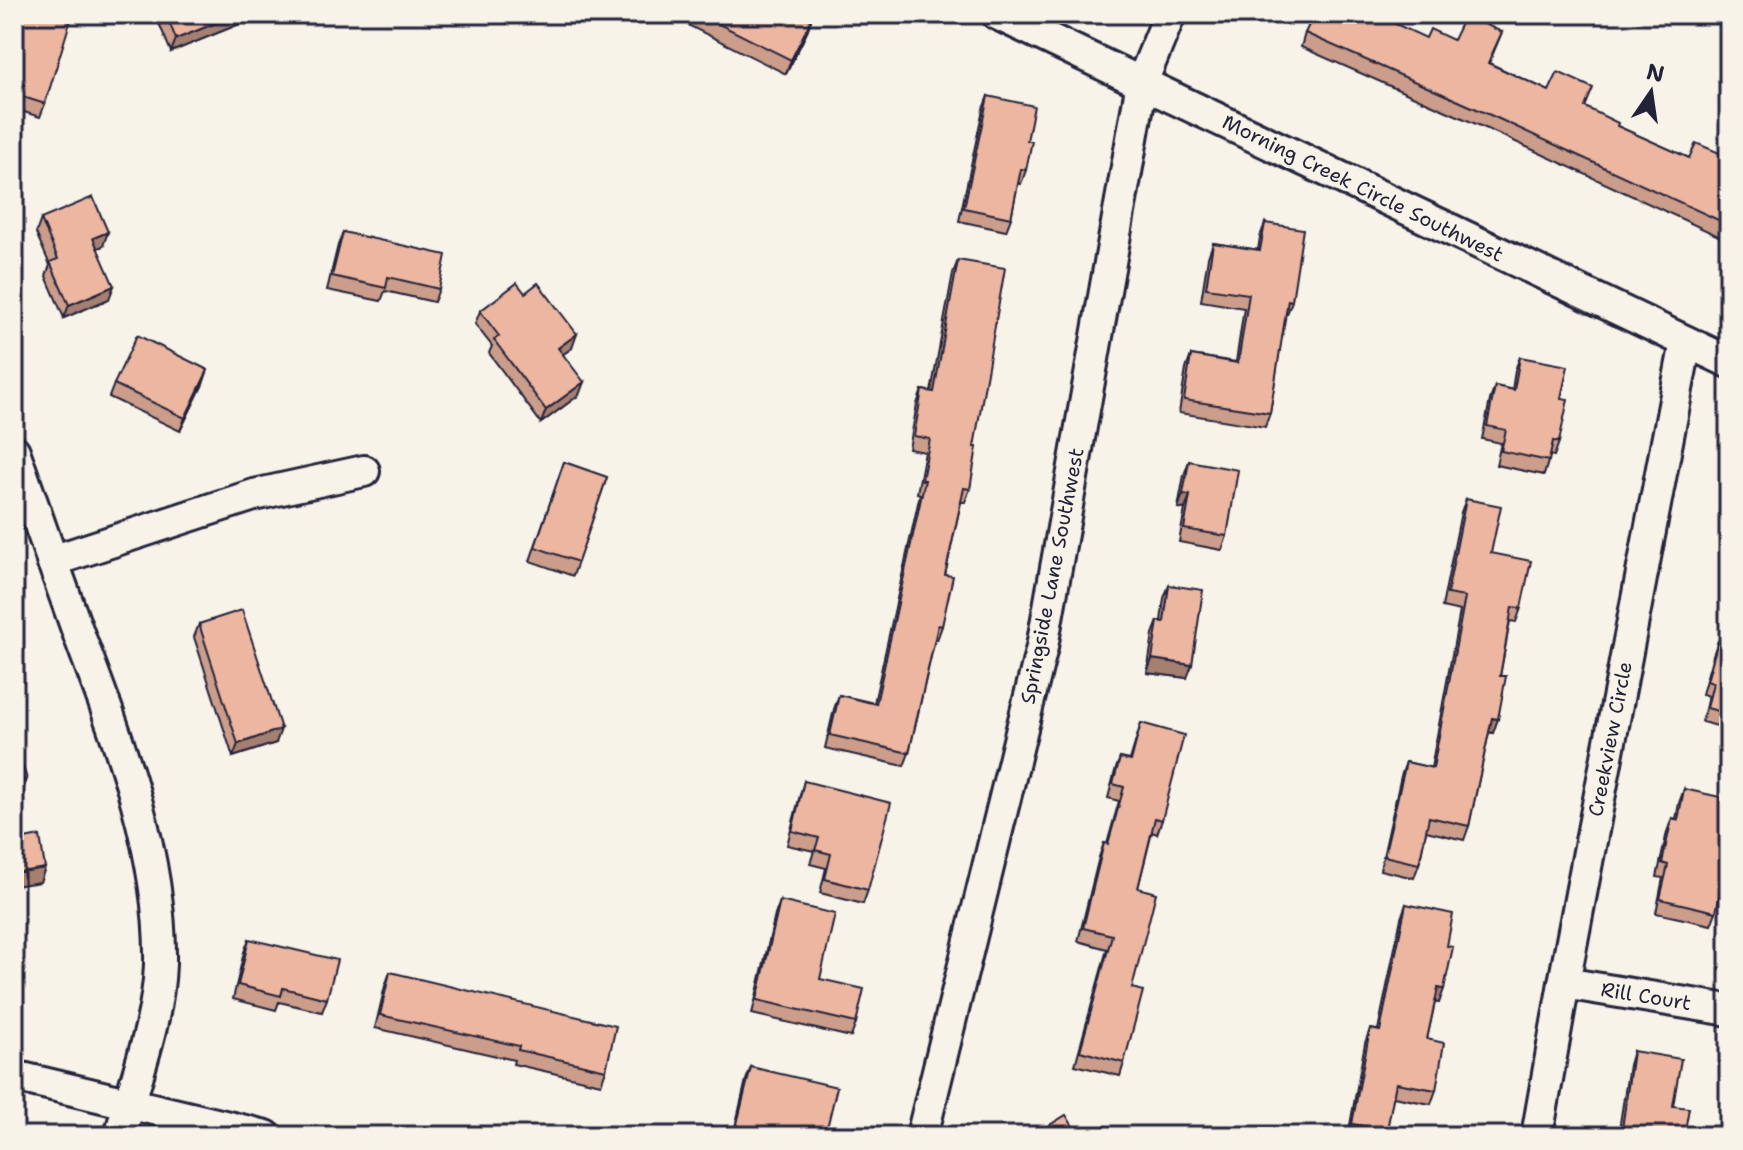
<svg xmlns="http://www.w3.org/2000/svg" width="1743" height="1150" viewBox="0 0 1743 1150" font-family="'Shantell Sans',sans-serif">
<rect width="100%" height="100%" fill="#f7f3e8"/>
<filter id="ink" filterUnits="userSpaceOnUse"><feTurbulence type="fractalNoise" baseFrequency=".0125" numOctaves="2"/><feDisplacementMap in="SourceGraphic" scale="16" xChannelSelector="R" yChannelSelector="G"/><feConvolveMatrix kernelMatrix="1 2 1 2 8 2 1 2 1" color-interpolation-filters="sRGB"/></filter>
<g filter="url(#ink)">
<g fill="none" stroke-linecap="round" stroke-linejoin="round">
<defs>
<g id="minor">
<polyline points="997,14 1729,362"/>
<path d="M14,451C35,512 57,574 79,635C118,739 162,851 160,964C158,1023 135,1079 120,1136"/>
<polyline points="52,561 254,495 364,471"/>
<polyline points="1564,983 1729,1010"/>
<polyline points="14,1076 266,1136"/>
<polyline points="922,1136 1042,647 1142,82 1170,14"/>
<polyline points="1537,1136 1564,983 1686,342"/>
</g>
</defs>
<use href="#minor" stroke="#22223b" stroke-width="36"/>
<use href="#minor" stroke="#f7f3e8" stroke-width="30"/>
</g>
<g fill="#cb9d8a" stroke="#22223b" stroke-width="2">
<polygon points="26,14 45,104 40,117 14,109 14,48"/>
<polygon points="157,14 264,14 171,52 156,16"/>
<polygon points="622,14 643,14 639,22"/>
<polygon points="658,14 799,14 811,20 806,34 786,74 674,18 672,21"/>
<polygon points="1502,32 1489,63 1585,108 1617,126 1689,158 1724,155 1729,147 1729,241 1492,131 1301,47 1305,33 1453,40"/>
<polygon points="988,96 1027,141 1026,170 1021,184 1018,183 1011,218 1006,231 959,221 983,109"/>
<polygon points="41,219 103,246 97,248 109,299 64,318 46,276 50,265 36,233"/>
<polygon points="1265,223 1292,301 1287,314 1285,314 1270,413 1265,427 1179,413 1186,369 1191,355 1236,362 1244,308 1201,301 1208,257 1213,243 1258,250 1260,237"/>
<polygon points="343,232 439,289 434,302 385,291 381,301 327,290 338,245"/>
<polygon points="958,260 974,447 970,489 965,502 961,502 945,575 942,626 937,640 935,639 909,753 904,766 825,748 834,709 839,695 874,703 920,494 917,493 925,452 909,449 917,404 922,390 931,392 953,273"/>
<polygon points="525,293 572,348 563,354 579,395 541,423 489,353 492,346 475,324 480,311"/>
<polygon points="1520,357 1561,398 1559,442 1554,456 1550,455 1544,475 1496,465 1501,443 1482,439 1490,400 1495,386 1512,390 1515,370"/>
<polygon points="114,384 203,384 180,431 109,397"/>
<polygon points="1189,461 1227,536 1222,550 1179,542 1185,509 1178,508 1184,475"/>
<polygon points="564,462 607,477 573,576 530,561"/>
<polygon points="1466,499 1491,553 1521,608 1516,622 1510,621 1500,676 1493,733 1489,732 1469,826 1464,840 1426,831 1419,864 1414,878 1380,870 1401,776 1406,762 1431,768 1460,611 1442,607 1461,512"/>
<polygon points="1169,585 1187,678 1147,673 1153,634 1158,621 1161,621 1164,598"/>
<polygon points="199,624 276,743 233,757 194,637"/>
<polygon points="1729,625 1729,729 1702,722 1708,696 1702,694 1713,655 1718,641 1724,643"/>
<polygon points="1141,723 1162,820 1157,834 1152,832 1138,888 1132,988 1124,1063 1120,1076 1075,1065 1107,949 1078,941 1099,857 1104,843 1107,844 1119,801 1108,798 1115,771 1120,758 1130,760"/>
<polygon points="804,781 868,890 863,904 820,893 826,868 810,864 814,851 787,845 800,795"/>
<polygon points="1684,789 1716,912 1711,925 1656,913 1663,878 1657,877 1667,832 1672,818 1676,819 1679,803"/>
<polygon points="780,901 820,979 856,1023 851,1037 752,1014 775,915"/>
<polygon points="1406,904 1447,946 1439,1003 1435,1002 1427,1039 1436,1090 1431,1104 1393,1097 1385,1136 1348,1136 1365,1043 1370,1029 1378,1030 1401,918"/>
<polygon points="249,939 327,999 322,1012 279,1002 276,1010 233,999 244,952"/>
<polygon points="390,972 606,1070 601,1084 513,1064 514,1060 375,1028 385,986"/>
<polygon points="1633,1051 1673,1106 1684,1136 1618,1136 1629,1065"/>
<polygon points="751,1067 825,1136 733,1136 746,1080"/>
</g>
<g fill="#a57f70" stroke="#22223b" stroke-width="2">
<polygon points="238,14 264,14 171,52 176,39"/>
<polygon points="811,20 806,34 786,74 791,60"/>
<polygon points="108,232 103,246 88,252 93,238"/>
<polygon points="114,286 109,299 64,318 69,305"/>
<polygon points="577,334 572,348 553,361 558,348"/>
<polygon points="208,370 203,384 180,431 185,418"/>
<polygon points="584,382 579,395 541,423 546,410"/>
<polygon points="1183,494 1190,495 1185,509 1178,508"/>
<polygon points="1152,659 1192,665 1187,678 1147,673"/>
<polygon points="1492,718 1498,719 1493,733 1487,732"/>
<polygon points="281,729 276,743 233,757 238,744"/>
<polygon points="27,779 22,793 14,796 14,784"/>
<polygon points="45,868 40,882 14,886 14,873"/>
<polygon points="1438,988 1444,989 1439,1003 1433,1002"/>
</g>
<g fill="#ecb6a0" stroke="#22223b" stroke-width="2">
<polygon points="26,14 55,14 71,19 45,104 14,94 14,48"/>
<polygon points="166,14 238,14 176,39"/>
<polygon points="699,14 799,14 811,20 791,60"/>
<polygon points="1314,14 1374,14 1426,38 1430,29 1453,40 1465,15 1502,32 1488,63 1549,91 1558,72 1593,88 1585,107 1618,123 1617,126 1689,158 1696,143 1724,155 1728,146 1729,147 1729,225 1497,118 1305,33"/>
<polygon points="988,96 1034,106 1027,141 1032,141 1026,170 1021,169 1011,218 964,208"/>
<polygon points="93,197 108,232 93,238 114,286 69,305 50,262 58,259 41,219"/>
<polygon points="1265,223 1303,229 1292,301 1288,300 1270,413 1184,400 1191,355 1238,363 1249,294 1206,288 1213,243 1260,250"/>
<polygon points="343,232 446,255 439,289 388,277 386,288 332,276"/>
<polygon points="958,260 1005,268 974,447 977,447 970,489 964,488 945,575 953,576 942,626 938,625 909,753 830,735 839,695 876,704 925,480 922,480 930,439 914,436 922,390 934,392"/>
<polygon points="517,283 525,293 538,283 577,334 558,348 584,382 546,410 494,340 499,336 480,311"/>
<polygon points="137,335 208,370 185,418 114,384"/>
<polygon points="1520,357 1568,366 1561,398 1568,399 1559,442 1553,441 1549,461 1501,451 1506,430 1487,426 1495,386 1514,390"/>
<polygon points="1189,461 1238,470 1227,536 1184,529 1190,495 1183,494"/>
<polygon points="564,462 607,477 578,562 535,547"/>
<polygon points="1466,499 1501,506 1491,553 1531,561 1521,608 1512,607 1500,676 1506,676 1498,719 1492,718 1469,826 1429,817 1419,864 1384,856 1406,762 1433,768 1465,597 1447,594"/>
<polygon points="1169,585 1203,590 1192,665 1152,659 1158,621 1164,622"/>
<polygon points="242,610 281,729 238,744 199,624"/>
<polygon points="1729,629 1729,714 1707,708 1713,683 1707,681 1718,641 1725,643"/>
<polygon points="1141,723 1184,735 1162,820 1155,818 1138,888 1156,893 1132,988 1143,991 1124,1063 1080,1051 1112,935 1083,928 1104,843 1108,844 1124,787 1113,784 1120,758 1131,761"/>
<polygon points="14,740 27,779 14,784"/>
<polygon points="804,781 891,803 868,890 825,879 831,854 815,850 819,838 792,831"/>
<polygon points="1684,789 1729,799 1729,853 1716,912 1660,899 1668,865 1662,863 1672,818 1678,820"/>
<polygon points="40,836 45,868 14,873 14,841"/>
<polygon points="780,901 835,914 820,979 864,989 856,1023 757,1000"/>
<polygon points="1406,904 1453,914 1447,946 1453,947 1444,989 1438,988 1427,1039 1444,1043 1436,1090 1396,1083 1387,1130 1352,1124 1370,1029 1380,1031"/>
<polygon points="14,909 18,935 14,935"/>
<polygon points="249,939 337,960 327,999 283,988 281,996 238,985"/>
<polygon points="390,972 616,1026 606,1070 518,1050 519,1046 380,1015"/>
<polygon points="1633,1051 1681,1059 1673,1106 1689,1108 1684,1136 1621,1136"/>
<polygon points="751,1067 837,1087 825,1136 734,1136"/>
<polygon points="1066,1115 1079,1136 1032,1136"/>
</g>
</g>
<g text-anchor="middle" stroke-width="6" stroke-linejoin="round" paint-order="stroke">
<g font-size="20" fill="#22223b" stroke="#f7f3e8">
<text transform="translate(1363 188) rotate(26)" y="7">Morning Creek Circle Southwest</text>
<text transform="translate(1052 576) rotate(-79)" y="7">Springside Lane Southwest</text>
<text transform="translate(1610 739) rotate(-79)" y="7">Creekview Circle</text>
<text transform="translate(1646 996) rotate(9)" y="7">Rill Court</text>
</g>
</g>
<rect width="1743" height="1150" fill="none" stroke="#f7f3e8" stroke-width="48"/>
<rect x="24" y="24" width="1695" height="1102" fill="none" stroke="#22223b" stroke-width="3" filter="url(#ink)"/>
<g transform="translate(1651 92) rotate(13)" stroke="#f7f3e8" stroke-width="6" paint-order="stroke">
<path d="M0-6L14 30L0 20L-14 30Z" fill="#22223b"/>
<text y="-12" font-size="22" font-weight="bold" text-anchor="middle" fill="#22223b">N</text>
</g>
</svg>
